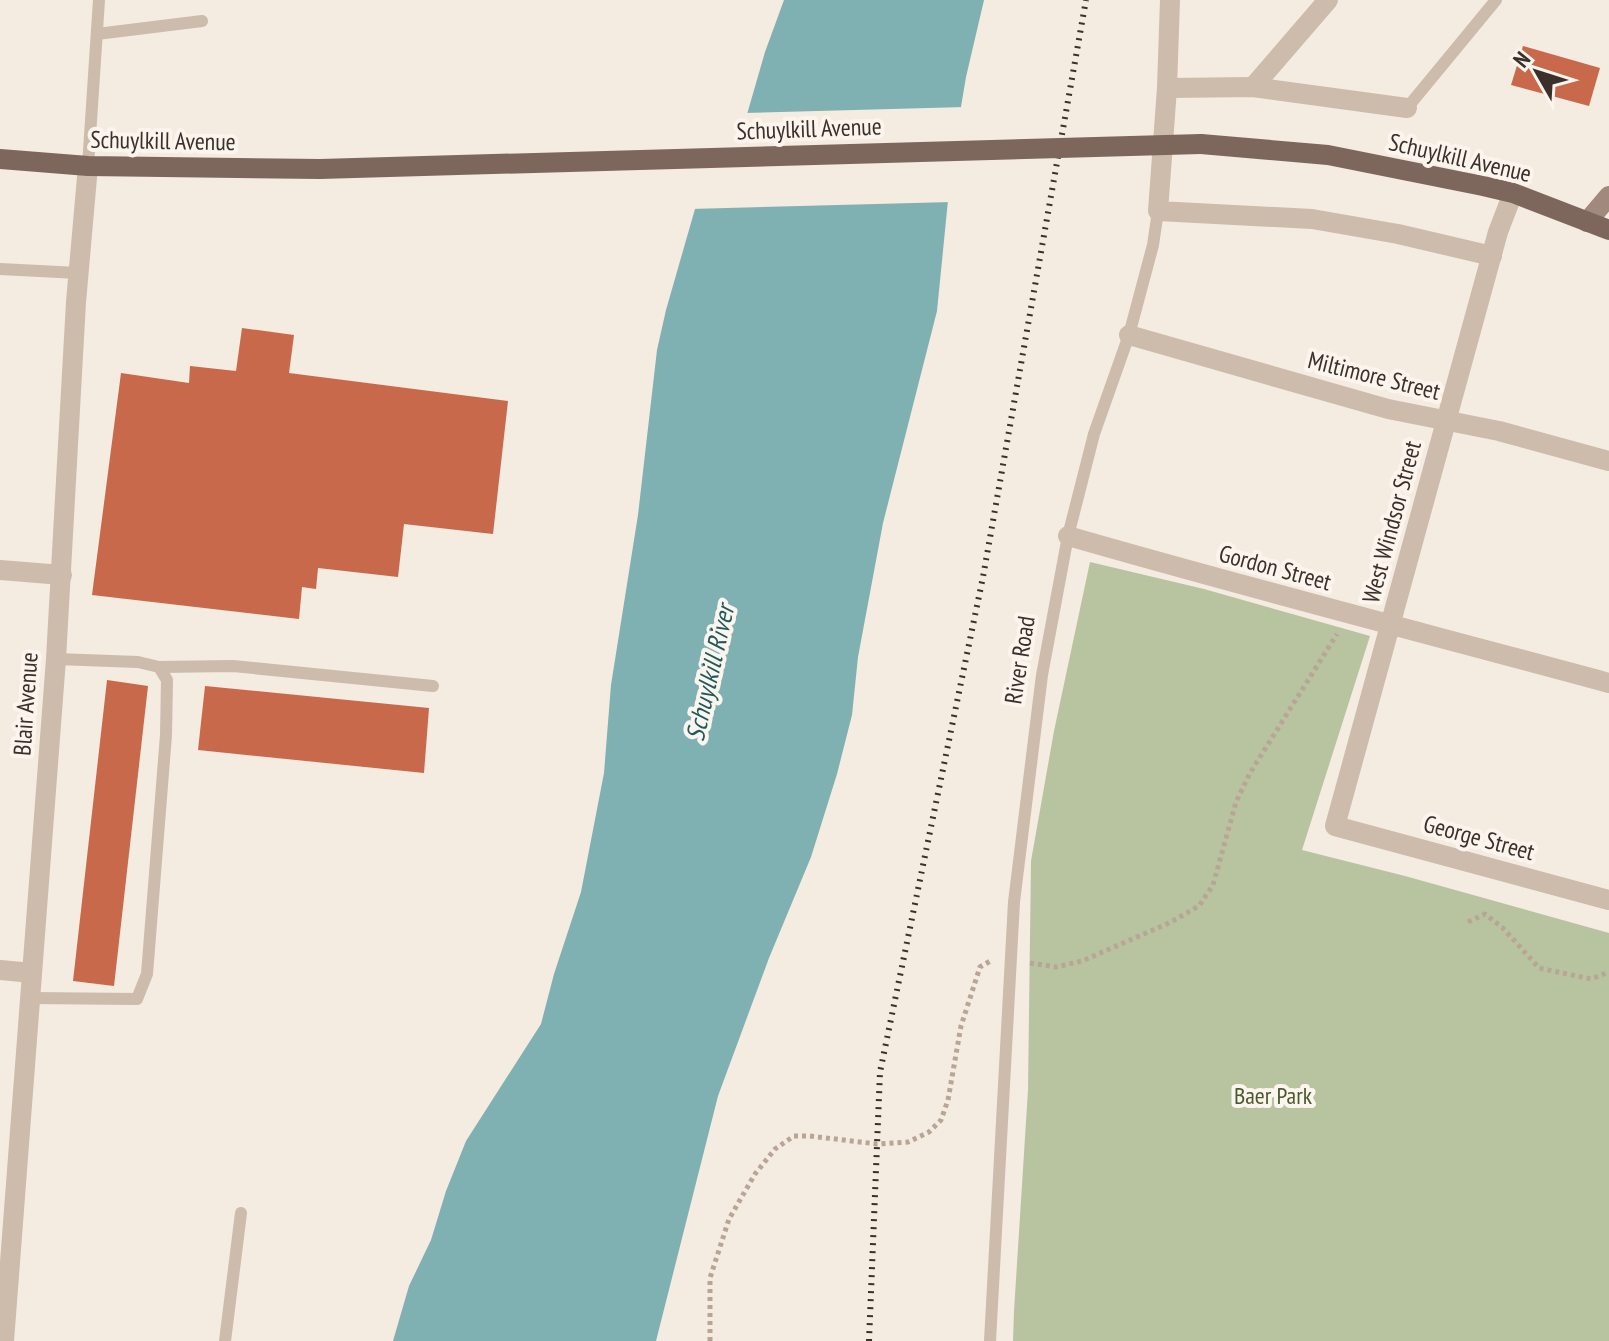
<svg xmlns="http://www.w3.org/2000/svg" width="1609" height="1341" viewBox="0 0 1609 1341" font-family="'PT Sans Narrow',sans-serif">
<rect width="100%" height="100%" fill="#f4ebe1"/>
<polygon fill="#b8c4a0" points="1090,562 1204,589 1370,636 1302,850 1405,876 1609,933 1609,1341 1013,1341 1014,1311 1028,1090 1031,861 1054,731"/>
<polygon fill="#7fb0b2" points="784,0 984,0 966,77 952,160 937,311 883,523 858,657 852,715 837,774 811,857 769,958 718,1096 656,1341 393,1341 409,1286 431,1240 446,1191 466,1141 541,1024 554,974 581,892 604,773 611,685 638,515 657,350 666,310 695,209 739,142 765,52"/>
<polygon fill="#f4ebe1" points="965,107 952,202 690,209 704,187 725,160 736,140 744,113"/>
<g fill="#c8694b">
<polygon points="1523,46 1600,68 1589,106 1511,85"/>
<polygon points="242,328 294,335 289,373 508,401 493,534 404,524 398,577 318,568 316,589 302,587 299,619 92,595 121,373 189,383 190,366 236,371"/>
<polygon points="107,680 148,686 114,986 73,981"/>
<polygon points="205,686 429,708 424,773 198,750"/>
</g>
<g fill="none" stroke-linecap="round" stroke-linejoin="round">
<g stroke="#b9a596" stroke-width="5" stroke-dasharray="4 4" stroke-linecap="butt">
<polyline points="1468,922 1485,914 1503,928 1539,968 1591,979 1609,972"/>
<polyline points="1030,963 1056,967 1082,961 1169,923 1199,906 1213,885 1236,802 1250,773 1337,634"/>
<polyline points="710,1341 710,1278 729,1219 755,1174 775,1149 794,1136 810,1136 877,1144 908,1142 929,1132 941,1120 948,1100 961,1026 980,967 992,960"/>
</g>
<g stroke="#cdbbac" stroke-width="12">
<polyline points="97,34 202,21"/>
<polyline points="1407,108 1496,0"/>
<polyline points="88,166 99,0"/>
<polyline points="0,269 78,273"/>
<polyline points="159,667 233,666 433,686"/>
<polyline points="30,998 137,999 147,974 166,735 167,680 159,667 138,662 56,659"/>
<polyline points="225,1341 241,1213"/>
<polyline points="990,1341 1014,902 1042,675 1068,536 1094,434 1129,335 1153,245 1158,211"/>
</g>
<g stroke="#cdbbac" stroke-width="20">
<polyline points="1170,0 1167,88 1158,211 1312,219 1398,234 1492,256"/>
<polyline points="1253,87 1328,0"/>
<polyline points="1167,88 1253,87 1407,108"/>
<polyline points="1513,193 1498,232 1335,826 1609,900"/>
<polyline points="1129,335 1388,409 1499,431 1609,461"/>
<path d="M1068,536C1248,588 1428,634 1609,683"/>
<polyline points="0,570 62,575"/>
<polyline points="0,970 32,973"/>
<polyline points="4,1341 56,659 76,302 88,166"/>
</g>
<polyline stroke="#a18a7d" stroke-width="20" points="1587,222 1609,196"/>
<g stroke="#7d675c" stroke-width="20">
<polyline points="1201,144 1328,155 1483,186 1513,193 1609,230"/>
<polyline points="0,159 88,166 320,169"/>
</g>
<polyline stroke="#3b302b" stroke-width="6" stroke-dasharray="2 6" stroke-linecap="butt" points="869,1341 880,1072 983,577 1086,0"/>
<polyline stroke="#7d675c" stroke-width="20" points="320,169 1201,144"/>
</g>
<g text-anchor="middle" stroke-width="8" stroke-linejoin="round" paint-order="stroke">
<g font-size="24" fill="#3b302b" stroke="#fbf5ee">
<text transform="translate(809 129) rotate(-2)" y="8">Schuylkill Avenue</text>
<text transform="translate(163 141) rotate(1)" y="8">Schuylkill Avenue</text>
<text transform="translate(1460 158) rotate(13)" y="8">Schuylkill Avenue</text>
<text transform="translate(1374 376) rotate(14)" y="8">Miltimore Street</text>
<text transform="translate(1392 522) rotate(-75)" y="8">West Windsor Street</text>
<text transform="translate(1275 568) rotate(15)" y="8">Gordon Street</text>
<text transform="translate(1020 660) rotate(-81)" y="8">River Road</text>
<text transform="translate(26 704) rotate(-86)" y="8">Blair Avenue</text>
<text transform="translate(1479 838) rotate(15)" y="8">George Street</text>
</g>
<g font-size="24" fill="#4a5a2e" stroke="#fbf5ee">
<text x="1273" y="1104">Baer Park</text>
</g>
<g font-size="26" font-style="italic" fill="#1f5a5e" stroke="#fbf5ee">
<text transform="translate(710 673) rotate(-77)" y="9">Schuylkill River</text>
</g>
</g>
<g transform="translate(1537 72) rotate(309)" stroke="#fbf5ee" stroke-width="6" paint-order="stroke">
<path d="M0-6L14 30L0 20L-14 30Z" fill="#3b302b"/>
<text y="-12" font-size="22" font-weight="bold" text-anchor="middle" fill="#3b302b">N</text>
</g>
</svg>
